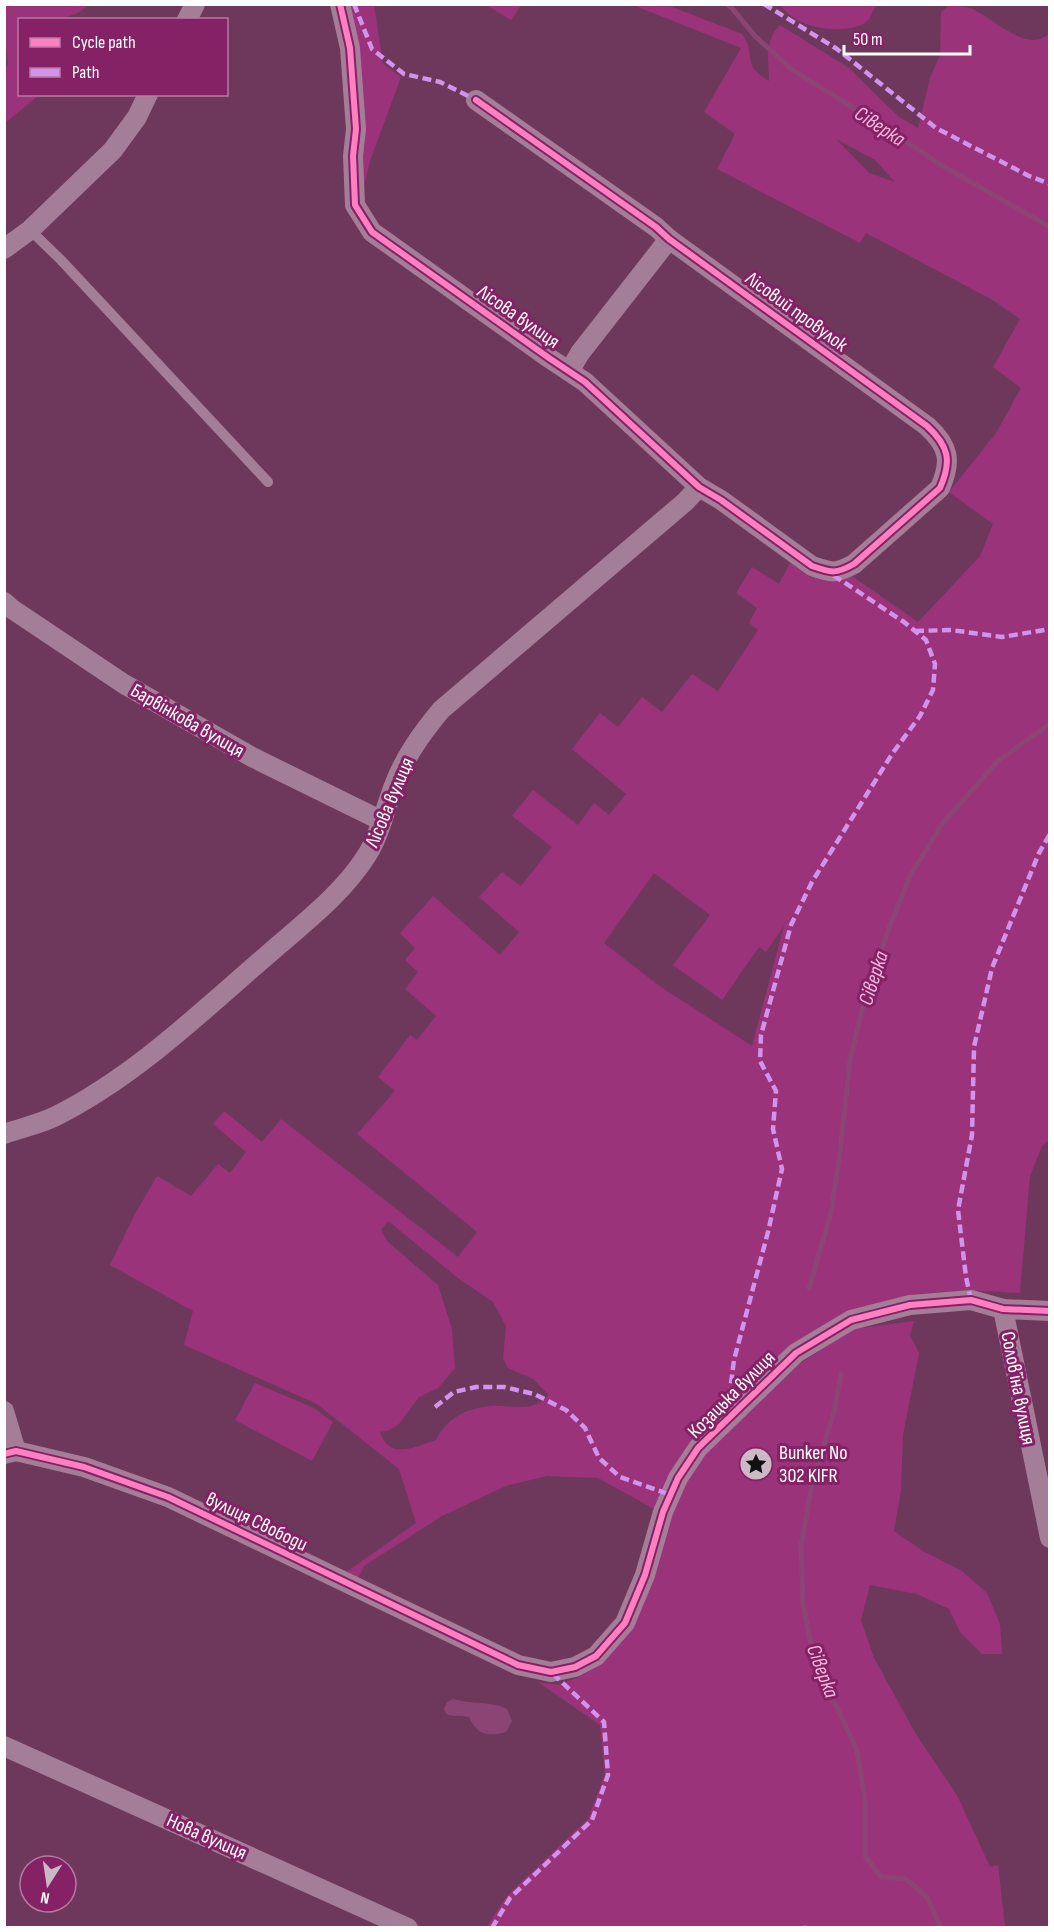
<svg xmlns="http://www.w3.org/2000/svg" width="1054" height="1932" viewBox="0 0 1054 1932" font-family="'Sofia Sans Condensed',sans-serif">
<rect width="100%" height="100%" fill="#6e385d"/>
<g fill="#9a337a" fill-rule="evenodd">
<path d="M5,4L88,5C73,22 40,20 20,20V94L39,95L5,123V71L8,63L5,40Z"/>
<polygon points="347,5 374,5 383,64 401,77 370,161 360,203"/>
<polygon points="486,5 521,5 511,20"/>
<path d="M633,5H667L742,34C758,56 739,63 769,81C769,61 763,42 780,25L849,68L899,117L918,128L930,78L940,55L941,12L950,5C957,6 966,6 973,9C992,18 1030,55 1049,33L1050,1139L1042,1146L1030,1176L1020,1293L966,1290L915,1294L849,1313L793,1348L654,1509L598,1478L547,1476L506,1486L442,1516L364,1566L358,1578L345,1573L416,1523L399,1469L317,1404L184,1345L193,1311L110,1265L135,1214L157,1176L191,1196L218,1164L230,1173L246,1152L213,1124L224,1111L262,1142L281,1119L458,1257L477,1232L357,1134L395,1091L378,1077L410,1035L417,1040L436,1016L405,989L418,972L405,960L415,948L400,933L433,896L500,955L519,932L479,897L502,872L521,886L552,847L512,816L533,790L578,825L594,803L609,815L626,794L572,749L600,713L618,727L642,697L662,712L692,674L718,691L758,630L749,623L757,608L736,593L752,567L779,584L790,563L810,577L815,573L844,579L852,576L918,622L980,556L993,524L949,492L996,433L1021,388L993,367L1020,319L991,299L866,233L860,243L717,169L735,134L704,112L741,48ZM836,139L875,160L895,182L869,173ZM654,873L710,915L673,965L722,1000L759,947L766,952L784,926L752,1046L658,985L604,943ZM388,1221L458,1278L493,1302L506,1326L503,1359L508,1368L533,1379L549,1395C546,1398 541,1402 537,1404C523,1410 505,1405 490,1406C465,1409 447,1418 436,1440C414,1447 390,1461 380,1432L390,1430L399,1424L419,1397L438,1388L455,1368L452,1329L438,1285L388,1242L381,1230Z"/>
<path d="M779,5H876C874,9 872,14 870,18C857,35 814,30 797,20C790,16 785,10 779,5Z"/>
<polygon points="914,1321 910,1335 919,1353 903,1435 901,1490 894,1531 923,1551 962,1571 987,1593 1000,1624 1002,1654 982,1654 960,1632 949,1609 917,1594 870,1585 861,1620 874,1658 917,1736 957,1795 990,1867 998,1865 1005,1927 486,1928 507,1896 588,1819 605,1774 600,1725 538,1682 558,1685 577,1678 603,1661 676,1498 704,1454 802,1362 853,1329"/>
<polygon points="255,1383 314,1408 333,1422 312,1461 235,1420"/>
</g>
<path fill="#8b4575" d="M453,1699C472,1705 489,1700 507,1709L512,1721L506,1732C488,1737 477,1735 469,1717C461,1715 453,1717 446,1714L444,1709L447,1702Z"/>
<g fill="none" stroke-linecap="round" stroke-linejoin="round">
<g stroke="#8b4575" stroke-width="5">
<polyline points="727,4 731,7 755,36 791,69 892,132 941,165 1050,227"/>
<polyline points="809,1288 831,1213 840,1152 850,1060 866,994 889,928 910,876 942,824 999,760 1050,724"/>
<polyline points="841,1374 834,1412 813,1479 801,1546 803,1604 814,1659 857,1750 865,1801 865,1856 881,1877 906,1879 927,1897 941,1928"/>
</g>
<polyline stroke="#a47e98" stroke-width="10" points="30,230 61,260 268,482"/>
<g stroke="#a47e98" stroke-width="20">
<path d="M340,4L350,48L356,129L353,156L355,205L372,232L549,358L585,382L699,487L721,500L812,566C832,573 836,574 854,564L940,488C952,461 949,446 927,426L669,239L656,227L476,100"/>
<polyline points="187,20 195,4"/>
<polyline points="4,249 30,230 113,150 137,117 148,94"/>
<polyline points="570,370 580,353 669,239"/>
<polyline points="4,602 12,609 124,684 252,757 382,821"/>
<path d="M4,1134C21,1128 40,1124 56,1116C135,1076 199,1014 265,957C300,926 342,895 367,855C381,833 385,807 395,783C406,755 422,733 441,710L685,502L699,487"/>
<polyline points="1003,1309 1050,1538"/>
<polyline points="4,1411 16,1451"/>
<polyline points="4,1454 16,1451 84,1467 168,1497 518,1665 551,1672 575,1667 596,1656 625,1623 645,1575 663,1512 678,1478 698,1448 796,1353 851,1320 910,1305 971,1300 1003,1309 1050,1311"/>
<polyline points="4,1746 408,1928"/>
</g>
<g stroke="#d193ec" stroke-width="4.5" stroke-dasharray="9 4.5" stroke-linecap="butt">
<polyline points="354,4 372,49 404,74 440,82 476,100"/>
<polyline points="764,4 837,49 936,128 1029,176 1050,184"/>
<polyline points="915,631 951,630 1002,637 1050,629"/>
<polyline points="971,1300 966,1277 958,1210 972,1135 974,1047 992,968 1039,853 1050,834"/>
<polyline points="435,1407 454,1392 476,1387 504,1387 534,1394 566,1410 585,1428 599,1458 620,1477 671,1495"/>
<polyline points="737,1409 730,1391 734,1360 768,1232 782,1169 773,1129 776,1091 760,1061 761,1035 791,925 812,882 892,754 920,716 933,690 935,664 926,640 904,622 830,573"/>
<polyline points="492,1928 510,1898 592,1820 608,1775 604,1722 551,1672"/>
<polyline points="803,1928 807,1928"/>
</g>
<defs>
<g id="cycleway">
<path d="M340,4L350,48L356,129L353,156L355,205L372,232L549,358L585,382L699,487L721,500L812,566C832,573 836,574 854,564L940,488C952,461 949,446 927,426L669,239L656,227L476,100"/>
<polyline points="4,1454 16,1451 84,1467 168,1497 518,1665 551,1672 575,1667 596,1656 625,1623 645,1575 663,1512 678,1478 698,1448 796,1353 851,1320 910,1305 971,1300 1003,1309 1050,1311"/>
</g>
</defs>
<use href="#cycleway" stroke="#852165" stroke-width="10"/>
<use href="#cycleway" stroke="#ff80c0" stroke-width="6"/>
</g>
<defs>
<symbol id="sight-disc" viewBox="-11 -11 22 22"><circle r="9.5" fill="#ccb9c6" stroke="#852165"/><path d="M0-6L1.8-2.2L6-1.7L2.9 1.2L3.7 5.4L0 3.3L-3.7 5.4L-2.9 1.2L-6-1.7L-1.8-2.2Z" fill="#111"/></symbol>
</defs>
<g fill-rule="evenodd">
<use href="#sight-disc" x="737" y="1445" width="38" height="38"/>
</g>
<g text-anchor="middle" stroke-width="6" stroke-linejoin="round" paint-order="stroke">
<g font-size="20" fill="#fff" stroke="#852165">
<text transform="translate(797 311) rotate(36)" y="7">Лісовий провулок</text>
<text transform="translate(519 316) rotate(35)" y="7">Лісова вулиця</text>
<text transform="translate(188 720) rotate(30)" y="7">Барвінкова вулиця</text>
<text transform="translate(389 802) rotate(-67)" y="7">Лісова вулиця</text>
<text transform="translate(1019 1388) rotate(79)" y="7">Соловʼїна вулиця</text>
<text transform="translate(731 1394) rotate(-45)" y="7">Козацька вулиця</text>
<text transform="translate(257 1521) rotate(26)" y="7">вулиця Свободи</text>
<text transform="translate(207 1836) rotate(24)" y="7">Нова вулиця</text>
</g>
<g font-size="20" fill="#fff" stroke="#852165" text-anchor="start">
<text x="779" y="1459">Bunker No<tspan x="779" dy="23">302 KIFR</tspan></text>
</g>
<g font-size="21" font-style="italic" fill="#f1b5df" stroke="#852165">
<text transform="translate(880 126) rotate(33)" y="7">Сіверка</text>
<text transform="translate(873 978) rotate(-72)" y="7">Сіверка</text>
<text transform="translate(823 1671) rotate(69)" y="7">Сіверка</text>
</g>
</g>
<rect width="1054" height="1932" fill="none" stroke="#ffffff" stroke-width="12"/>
<rect x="18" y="18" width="210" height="78" fill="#852165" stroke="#b67aa3" stroke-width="1.5"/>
<rect x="30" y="38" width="30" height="9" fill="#ff80c0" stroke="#b67aa3" stroke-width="1.5"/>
<text x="72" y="48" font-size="18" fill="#ffffff">Cycle path</text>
<rect x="30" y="68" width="30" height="9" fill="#d193ec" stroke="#b67aa3" stroke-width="1.5"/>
<text x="72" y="78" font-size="18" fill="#ffffff">Path</text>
<g transform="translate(48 1884) rotate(192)"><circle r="28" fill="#852165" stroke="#b67aa3" stroke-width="1.5"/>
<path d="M0-4.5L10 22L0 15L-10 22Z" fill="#ccb9c6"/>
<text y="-9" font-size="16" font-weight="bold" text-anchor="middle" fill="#ffffff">N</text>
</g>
<path d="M844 45v9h126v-9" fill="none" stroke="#ffffff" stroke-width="3"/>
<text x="853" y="45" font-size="18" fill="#ffffff" stroke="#852165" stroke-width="4.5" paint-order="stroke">50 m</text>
</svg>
